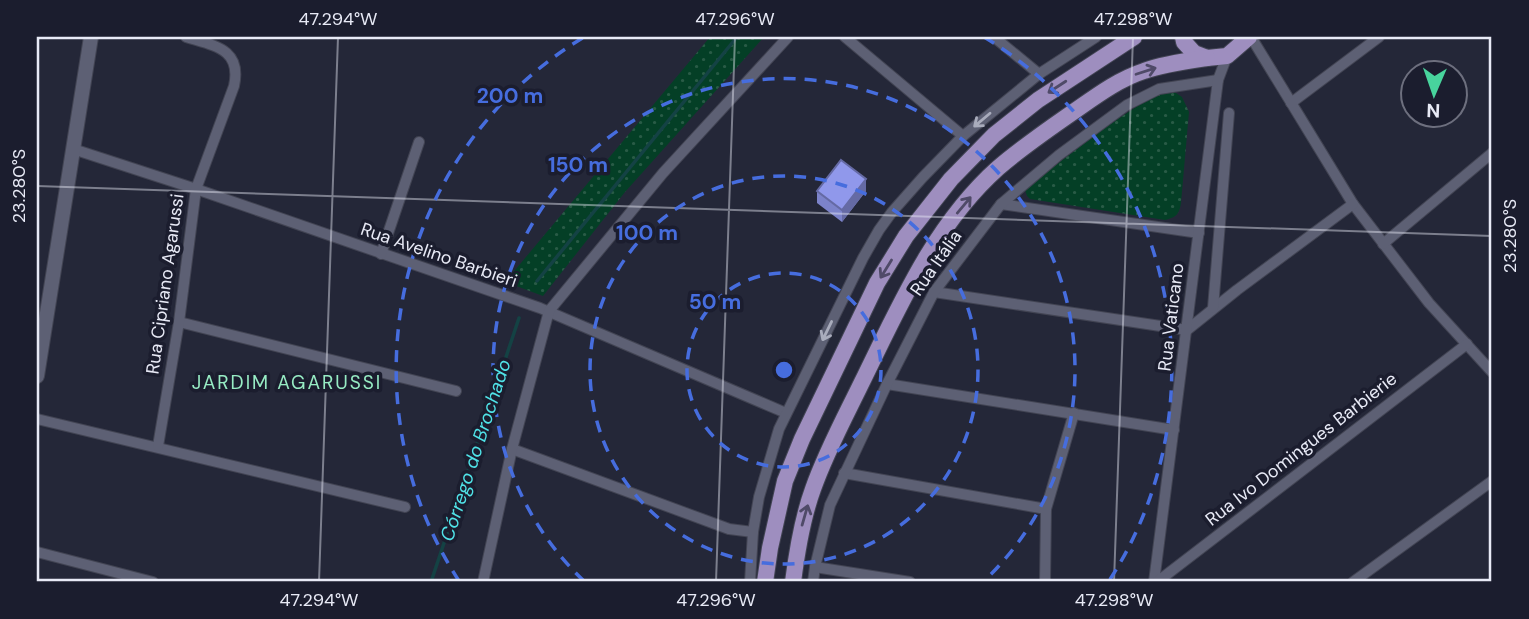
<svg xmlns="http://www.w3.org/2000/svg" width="1529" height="619" viewBox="0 0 1529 619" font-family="'DM Sans',sans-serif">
<defs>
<pattern id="park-dots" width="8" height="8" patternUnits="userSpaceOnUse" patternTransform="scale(1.75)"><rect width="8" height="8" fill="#043f26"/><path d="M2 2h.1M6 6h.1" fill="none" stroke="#295b46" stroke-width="1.8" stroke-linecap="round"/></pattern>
</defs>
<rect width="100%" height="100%" fill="#242738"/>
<g fill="url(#park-dots)">
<polygon points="710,37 764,37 625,192 543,296 505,282"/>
<path d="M1173,91L1182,97L1189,112L1181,203C1179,215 1176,217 1165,220L1030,199L1027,196L1025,190L1032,183L1106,127L1139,105L1158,94Z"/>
</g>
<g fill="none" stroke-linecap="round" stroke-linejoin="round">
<g stroke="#144244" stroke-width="3.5">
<polyline points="537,281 737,37"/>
<polyline points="431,582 519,318"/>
</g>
<defs>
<g id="street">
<polyline points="845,37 963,136"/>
<polyline points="994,37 1039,74"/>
<polyline points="1251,37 1353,204 1429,303 1492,372"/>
<polyline points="1291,103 1379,37"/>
<polyline points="73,149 196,189 540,308 786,413"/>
<polyline points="1001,204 1199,233"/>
<polyline points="1383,244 1492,153"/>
<polyline points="381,254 419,142"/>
<polyline points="934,292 1187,330 1237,290 1353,204"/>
<polyline points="1213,308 1229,113"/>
<polyline points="179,322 456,391"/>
<polyline points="887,384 1174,430"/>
<polyline points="37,419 405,507"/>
<path d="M158,446L179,322L196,189L234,86C242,49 215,46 186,37"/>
<polyline points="512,449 729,529 753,532"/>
<polyline points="844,473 1046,509"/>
<polyline points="37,552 153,582"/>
<polyline points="815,567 910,582"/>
<polyline points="483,582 512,449 549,311 663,173 788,37"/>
<polyline points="750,582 753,532 759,497 779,429 863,258 879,230 892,212 923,177 963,136 1039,74 1096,37"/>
<polyline points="813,582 815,567 830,505 887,384 934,292 1001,204 1059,155 1127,105 1159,89 1218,80"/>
<polyline points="1045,582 1046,509 1074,413"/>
<polyline points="1154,582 1218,80 1227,56"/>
<polyline points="1157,582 1467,344"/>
<polyline points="1353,582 1492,481"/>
</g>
<polyline id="secondary" points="37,376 91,37"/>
<g id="primary">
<polyline points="1183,37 1184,42 1194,53 1207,58 1227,56 1249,37"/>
<polyline points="765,582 770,548 785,481 802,439 877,283 906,236 951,179 994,135 1038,100 1134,37"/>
<path d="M793,582C797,551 802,519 813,489C826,452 845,417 862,382C899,307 934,225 998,168C1020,149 1043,133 1066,117C1091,100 1116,80 1144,71C1163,64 1186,61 1207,58"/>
</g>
</defs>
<use href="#street" stroke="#424453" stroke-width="12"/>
<use href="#secondary" stroke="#424453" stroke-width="16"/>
<use href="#primary" stroke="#424453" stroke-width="18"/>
<use href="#street" stroke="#5d6074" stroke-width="10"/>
<use href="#secondary" stroke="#5d6074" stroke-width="14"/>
<use href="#primary" stroke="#9e8ebf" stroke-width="16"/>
</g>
<polygon fill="#7c83ca" points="817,191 866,191 842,222 817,203"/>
<polygon fill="#656aa4" points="866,179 866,191 842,222 842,210"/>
<polygon fill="#9098eb" stroke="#656aa4" stroke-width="2" points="841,160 866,179 842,210 817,191"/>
<defs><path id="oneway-shaft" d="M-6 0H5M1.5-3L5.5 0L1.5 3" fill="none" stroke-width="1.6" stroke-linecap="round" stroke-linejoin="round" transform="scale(1.75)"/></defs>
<g stroke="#4f4a68">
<use href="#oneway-shaft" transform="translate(1146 71) rotate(-18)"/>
<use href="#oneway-shaft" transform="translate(1057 87) rotate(147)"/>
<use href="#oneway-shaft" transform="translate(964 205) rotate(-50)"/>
<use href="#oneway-shaft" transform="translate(886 269) rotate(122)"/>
<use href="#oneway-shaft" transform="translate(805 515) rotate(-74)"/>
</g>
<g stroke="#a9acbc">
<use href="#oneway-shaft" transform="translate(982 120) rotate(140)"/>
<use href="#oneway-shaft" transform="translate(827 331) rotate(116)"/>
</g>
<path fill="none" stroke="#e8eaf6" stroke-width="2" stroke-opacity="0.45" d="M37,186L1492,236M319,582L338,37M716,582L735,37M1114,582L1133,37"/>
<g fill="none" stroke="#466dde" stroke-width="3.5" stroke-dasharray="12 9">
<circle cx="784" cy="370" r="97"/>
<circle cx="784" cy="370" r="194"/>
<path d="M584 581A291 291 0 1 1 984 581"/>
<path d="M459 581A388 388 0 0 1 584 37M984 37A388 388 0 0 1 1109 581"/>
</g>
<g text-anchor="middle" stroke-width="7" stroke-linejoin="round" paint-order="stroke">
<g font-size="18" fill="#e8eaf6" stroke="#1b1d2e">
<text transform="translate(439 255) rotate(19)" y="6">Rua Avelino Barbieri</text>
<text transform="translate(936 263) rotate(-55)" y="6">Rua Itália</text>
<text transform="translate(165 284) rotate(-82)" y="6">Rua Cipriano Agarussi</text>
<text transform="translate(1171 317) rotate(-83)" y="6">Rua Vaticano</text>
<text transform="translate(1301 449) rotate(-38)" y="6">Rua Ivo Domingues Barbierie</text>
</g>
<g font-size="19" letter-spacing="2" fill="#97ecc4" stroke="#1b1d2e">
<text x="287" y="389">JARDIM AGARUSSI</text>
</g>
<g font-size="19" font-style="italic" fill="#50e2e7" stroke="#1b1d2e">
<text transform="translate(475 450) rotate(-72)" y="7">Córrego do Brochado</text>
</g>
</g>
<circle cx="784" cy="370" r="10" fill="#466dde" stroke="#1b1d2e" stroke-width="3.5"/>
<g font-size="21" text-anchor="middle" font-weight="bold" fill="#466dde" stroke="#1b1d2e" stroke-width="7" stroke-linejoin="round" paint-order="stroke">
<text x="510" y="103">200 m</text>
<text x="578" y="172">150 m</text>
<text x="647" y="240">100 m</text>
<text x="715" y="309">50 m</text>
</g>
<rect width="1529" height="619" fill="none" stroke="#1b1d2e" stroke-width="77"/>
<g transform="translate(1434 94) rotate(182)"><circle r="33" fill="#1b1d2e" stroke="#6d6f7e" stroke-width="2"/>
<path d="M0-5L12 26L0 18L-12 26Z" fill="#48d49d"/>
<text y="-10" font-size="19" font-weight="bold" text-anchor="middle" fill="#e8eaf6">N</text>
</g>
<rect x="38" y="38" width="1452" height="542" fill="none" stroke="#e8eaf6" stroke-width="2.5"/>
<g font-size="18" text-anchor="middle" fill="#e8eaf6">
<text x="338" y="25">47.294°W</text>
<text x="735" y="25">47.296°W</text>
<text x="1133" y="25">47.298°W</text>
<text transform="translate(19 186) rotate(-90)" y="6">23.280°S</text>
<text transform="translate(1510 236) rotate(-90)" y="6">23.280°S</text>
<text x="319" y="606">47.294°W</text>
<text x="716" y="606">47.296°W</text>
<text x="1114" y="606">47.298°W</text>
</g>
</svg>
